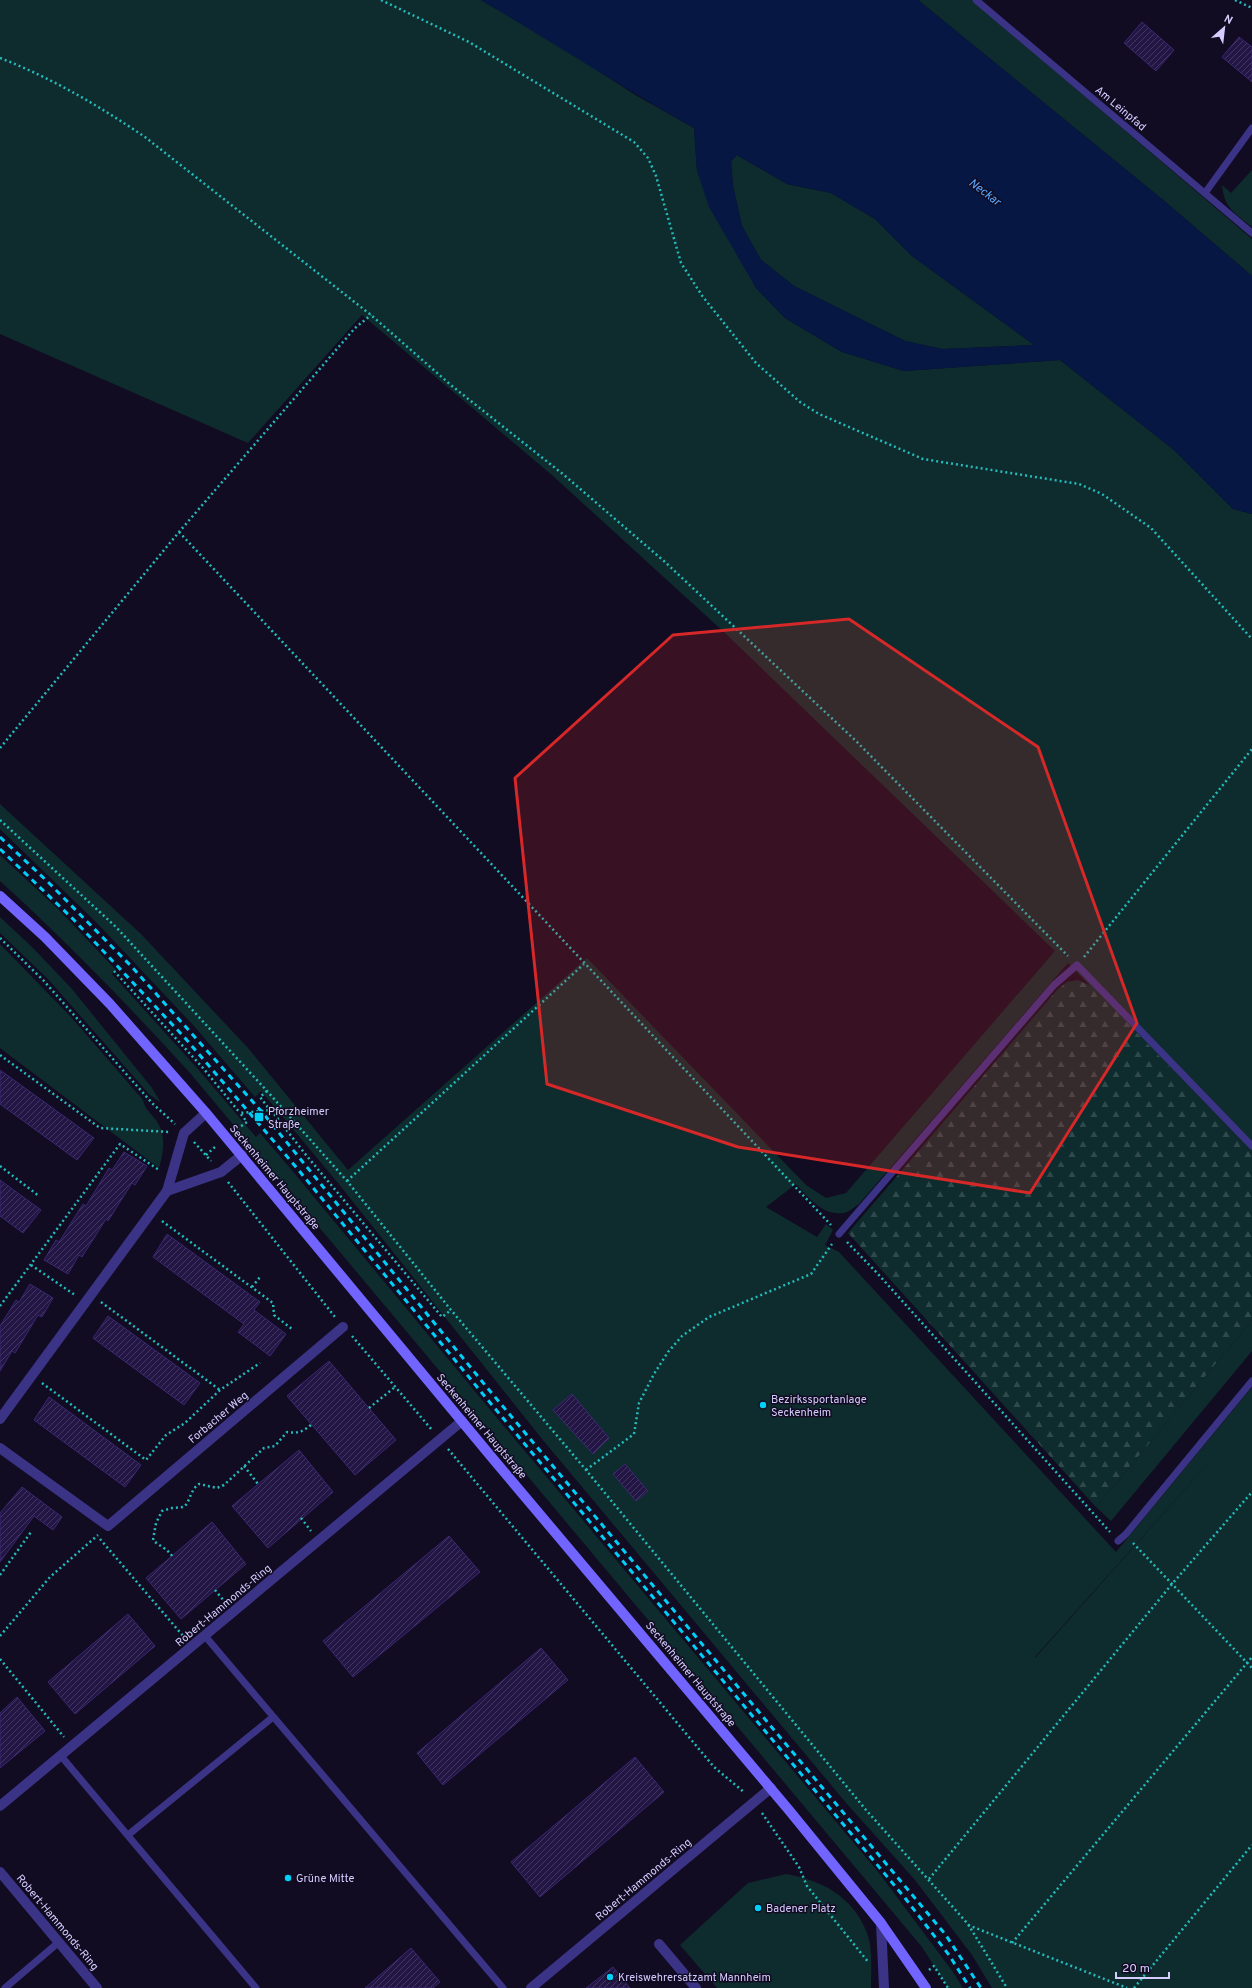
<svg xmlns="http://www.w3.org/2000/svg" width="1252" height="1988" viewBox="0 0 1252 1988" font-family="Overpass,sans-serif">
<defs>
<pattern id="forest-firs" width="22" height="20" patternUnits="userSpaceOnUse"><rect width="22" height="20" fill="#0e2c2d"/><path d="M5 1l3.5 6h-7zM16 11l3.5 6h-7z" fill="#30494c"/></pattern>
<pattern id="building-hatch" width="6" height="6" patternUnits="userSpaceOnUse"><rect width="6" height="6" fill="#231645"/><path d="M-1 1l2-2M0 6l6-6M5 7l2-2" fill="none" stroke="#423761"/></pattern>
</defs>
<rect width="100%" height="100%" fill="#110c22"/>
<g fill="#0e2c2d" fill-rule="evenodd">
<path d="M0,0H481L556,44L637,96L694,128L697,171L756,288L785,318L842,352L904,371L1060,360L1174,450L1233,509L1252,514V1153L1068,963L859,1204C854,1207 848,1213 843,1213C823,1216 808,1197 796,1184L766,1207L817,1237L826,1224L833,1230L825,1245L839,1252L1116,1552L1252,1387V1988H992L972,1955L915,1880L847,1804L542,1439L338,1183L261,1091L255,1097L194,1026L97,923L0,829V804L141,934L248,1048L348,1170L587,958L806,1185L826,1198L846,1193L1055,951L725,633L553,476L362,315L248,443L0,334ZM1228,1441L1035,1658V1657Z"/>
<polygon points="918,0 972,0 1252,239 1252,276 1162,199"/>
<polygon points="737,155 787,184 831,193 875,219 912,256 1034,345 942,349 905,341 794,286 761,260 742,226 733,186 731,161"/>
<path d="M1252,170V227C1235,213 1224,208 1222,185L1231,193Z"/>
<path d="M0,855L59,910L116,970L112,974L197,1068L256,1137L260,1133L290,1168L497,1418L879,1873L953,1972L963,1988H948L922,1947L190,1073C129,1006 67,942 0,881Z"/>
<polygon points="0,917 33,948 72,989 152,1088 161,1103 149,1094 48,979 0,933"/>
<path d="M0,944L71,1017L143,1100C145,1111 154,1115 159,1125C166,1139 163,1154 159,1168L0,1048Z"/>
<polygon points="1252,1320 1252,1351 1111,1521 1096,1507"/>
<path d="M786,1874C821,1880 853,1896 867,1933C873,1949 871,1971 871,1988H717L680,1945L748,1883Z"/>
</g>
<polygon fill="url(#forest-firs)" points="1078,980 1093,987 1252,1153 1252,1320 1096,1507 848,1233 1058,989 1067,982"/>
<path fill="#051742" fill-rule="evenodd" d="M481,0H918L1162,199L1252,276V514L1233,509L1174,450L1060,360L904,371L842,352L785,318L756,288L709,207L697,171L694,128C622,87 552,42 481,0ZM737,155L787,184L831,193L875,219L912,256L1034,345L942,349L905,341L794,286L761,260L742,226L733,186L731,161Z"/>
<g fill="url(#building-hatch)" stroke="#3b2673">
<polygon points="1142,22 1174,50 1156,71 1124,43"/>
<polygon points="1239,37 1252,47 1252,82 1222,57"/>
<polygon points="0,1070 94,1138 77,1160 0,1104"/>
<polygon points="124,1152 147,1166 135,1185 132,1183 108,1221 106,1219 82,1257 79,1255 68,1274 44,1260 56,1240 59,1242 83,1204 86,1206 109,1168 112,1170"/>
<polygon points="0,1180 41,1210 23,1233 0,1216"/>
<polygon points="167,1234 260,1302 254,1310 286,1334 270,1356 238,1332 244,1324 153,1257"/>
<polygon points="30,1284 53,1298 42,1317 38,1315 15,1353 12,1351 0,1371 0,1326 16,1300 19,1302"/>
<polygon points="108,1316 200,1383 184,1405 93,1338"/>
<polygon points="329,1361 396,1440 355,1475 287,1396"/>
<polygon points="572,1394 609,1438 593,1454 553,1410"/>
<polygon points="49,1397 141,1465 125,1487 34,1420"/>
<polygon points="299,1450 333,1492 268,1548 232,1506"/>
<polygon points="625,1464 648,1491 636,1501 613,1474"/>
<polygon points="22,1487 62,1517 53,1530 34,1516 0,1562 0,1513"/>
<polygon points="212,1522 246,1564 181,1619 146,1578"/>
<polygon points="449,1536 480,1572 353,1677 323,1641"/>
<polygon points="128,1614 155,1646 75,1714 48,1682"/>
<polygon points="541,1648 568,1680 443,1785 417,1753"/>
<polygon points="17,1697 45,1731 0,1768 0,1713"/>
<polygon points="635,1757 664,1792 540,1897 511,1862"/>
<polygon points="411,1948 440,1982 433,1988 365,1988"/>
<polygon points="613,1967 630,1988 586,1988"/>
</g>
<g fill="none" stroke-linecap="round" stroke-linejoin="round">
<g stroke="#24bbbc" stroke-width="2.5" stroke-dasharray="2 3" stroke-linecap="butt">
<polyline points="381,0 469,42 634,142 648,158 656,176 681,263 703,297 756,363 800,402 819,414 923,459 1079,484 1102,494 1151,528 1252,639"/>
<polyline points="1235,0 1252,8"/>
<path d="M0,58C52,78 99,106 145,137L371,315L452,386L564,475L665,562L855,740L1068,956"/>
<polyline points="179,532 831,1225"/>
<polyline points="0,748 179,532 355,328 371,315"/>
<polyline points="0,820 116,927 267,1091 347,1181 451,1310 586,1470 866,1810 968,1924 1007,1988"/>
<polyline points="0,938 43,980 152,1103 175,1124"/>
<polyline points="1084,957 1252,749"/>
<polyline points="114,971 203,1068 240,1113"/>
<polyline points="0,1055 100,1128 170,1132"/>
<polyline points="267,1091 260,1097 270,1110"/>
<polyline points="237,1129 247,1122 240,1113 271,1110 306,1155 442,1317 451,1310"/>
<polyline points="194,1142 211,1161"/>
<polyline points="206,1155 216,1146"/>
<polyline points="0,1166 39,1196"/>
<polyline points="347,1181 584,964"/>
<polyline points="228,1182 335,1317"/>
<polyline points="162,1221 273,1303 274,1315 292,1329"/>
<polyline points="847,1242 878,1274 1110,1532"/>
<polyline points="31,1265 75,1295"/>
<polyline points="252,1287 260,1277"/>
<polyline points="101,1302 220,1390"/>
<polyline points="0,1306 120,1144 159,1170"/>
<polyline points="352,1336 432,1430"/>
<polyline points="42,1383 146,1460 166,1435 185,1423 220,1390 260,1363"/>
<polyline points="369,1408 395,1387"/>
<polyline points="448,1449 714,1767 745,1793"/>
<polyline points="244,1466 258,1484"/>
<polyline points="586,1470 634,1434 639,1403 654,1374 668,1352 682,1336 709,1317 811,1274 832,1244"/>
<polyline points="301,1518 311,1531"/>
<polyline points="100,1539 184,1637"/>
<polyline points="1133,1543 1252,1668"/>
<path d="M172,1556C168,1549 159,1546 153,1540L156,1523L162,1511L172,1508L184,1507C191,1500 190,1490 199,1484L217,1488L224,1485L264,1448L275,1446L287,1432C298,1434 304,1431 312,1424"/>
<polyline points="0,1575 31,1532"/>
<polyline points="215,1590 224,1601"/>
<polyline points="0,1636 50,1577 98,1535"/>
<polyline points="0,1659 64,1737"/>
<polyline points="762,1813 799,1867 807,1886 869,1963"/>
<polyline points="929,1879 1172,1584 1252,1492"/>
<polyline points="968,1925 1127,1988"/>
<polyline points="1012,1943 1252,1657"/>
<polyline points="929,1970 934,1966 948,1988"/>
<polyline points="1134,1988 1252,1845"/>
</g>
<g stroke="#3b3385" stroke-width="7">
<polyline points="976,0 1252,233"/>
<polyline points="1205,193 1252,128"/>
<polyline points="839,1234 1054,985 1077,965 1252,1146"/>
<polyline points="1118,1541 1126,1534 1252,1381"/>
<polyline points="205,1636 503,1988"/>
<polyline points="61,1756 256,1988"/>
<polyline points="128,1835 273,1717"/>
<polyline points="5,1988 59,1942"/>
</g>
<g stroke="#3b3385" stroke-width="10">
<polyline points="167,1191 221,1172 242,1155"/>
<polyline points="0,1419 167,1191 184,1133 206,1113"/>
<polyline points="0,1448 108,1526 343,1327"/>
<polyline points="0,1806 462,1421"/>
<polyline points="0,1872 97,1988"/>
<polyline points="881,1923 884,1988"/>
<polyline points="659,1944 696,1988"/>
<polyline points="531,1988 771,1788"/>
</g>
<polyline stroke="#7264ff" stroke-width="10" points="0,896 45,937 110,1004 206,1113 494,1460 788,1809 881,1923 926,1988"/>
<g stroke="#00cff8" stroke-width="3" stroke-dasharray="6 5" stroke-linecap="butt">
<polyline points="0,837 49,883 132,967 262,1112 485,1385 945,1934 981,1988"/>
<polyline points="0,849 74,920 185,1038 296,1167 482,1393 905,1898 949,1955 970,1988"/>
</g>
</g>
<path fill="#d62828" fill-opacity="0.2" stroke="#d62828" stroke-width="3" stroke-linejoin="round" d="M849,619L1038,747L1137,1023L1030,1193L738,1147L547,1084L515,778L673,635Z"/>
<g fill="#00cff8" stroke="#110c22" stroke-width="1.5">
<rect x="254" y="1112" width="10" height="10" rx="2"/>
<circle cx="763" cy="1405" r="4"/>
<circle cx="288" cy="1878" r="4"/>
<circle cx="758" cy="1908" r="4"/>
<circle cx="610" cy="1977" r="4"/>
</g>
<g text-anchor="middle" stroke-width="3" stroke-linejoin="round" paint-order="stroke">
<g font-size="11" fill="#d6cdff" stroke="#110c22">
<text transform="translate(1121 108) rotate(40)" y="4">Am Leinpfad</text>
<text transform="translate(275 1177) rotate(50)" y="4">Seckenheimer Hauptstraße</text>
<text transform="translate(218 1417) rotate(-40)" y="4">Forbacher Weg</text>
<text transform="translate(482 1426) rotate(50)" y="4">Seckenheimer Hauptstraße</text>
<text transform="translate(223 1605) rotate(-40)" y="4">Robert-Hammonds-Ring</text>
<text transform="translate(691 1674) rotate(50)" y="4">Seckenheimer Hauptstraße</text>
<text transform="translate(643 1879) rotate(-40)" y="4">Robert-Hammonds-Ring</text>
<text transform="translate(58 1922) rotate(50)" y="4">Robert-Hammonds-Ring</text>
</g>
<g font-size="11" fill="#d6cdff" stroke="#110c22" text-anchor="start">
<text x="268" y="1115">Pforzheimer<tspan x="268" dy="13">Straße</tspan></text>
<text x="771" y="1403">Bezirkssportanlage<tspan x="771" dy="13">Seckenheim</tspan></text>
<text x="296" y="1882">Grüne Mitte</text>
<text x="766" y="1912">Badener Platz</text>
<text x="618" y="1981">Kreiswehrersatzamt Mannheim</text>
</g>
<g font-size="12" font-style="italic" fill="#5ba8ff" stroke="#110c22">
<text transform="translate(985 192) rotate(37)" y="4">Neckar</text>
</g>
</g>
<g transform="translate(1224 28) rotate(28)" stroke="#110c22" stroke-width="3" paint-order="stroke">
<path d="M0-3L7 15L0 10L-7 15Z" fill="#d6cdff"/>
<text y="-6" font-size="11" font-weight="bold" text-anchor="middle" fill="#d6cdff">N</text>
</g>
<path d="M1116 1972v6h53v-6" fill="none" stroke="#d6cdff" stroke-width="2"/>
<text x="1122" y="1972" font-size="12" fill="#d6cdff" stroke="#110c22" stroke-width="3" paint-order="stroke">20 m</text>
</svg>
